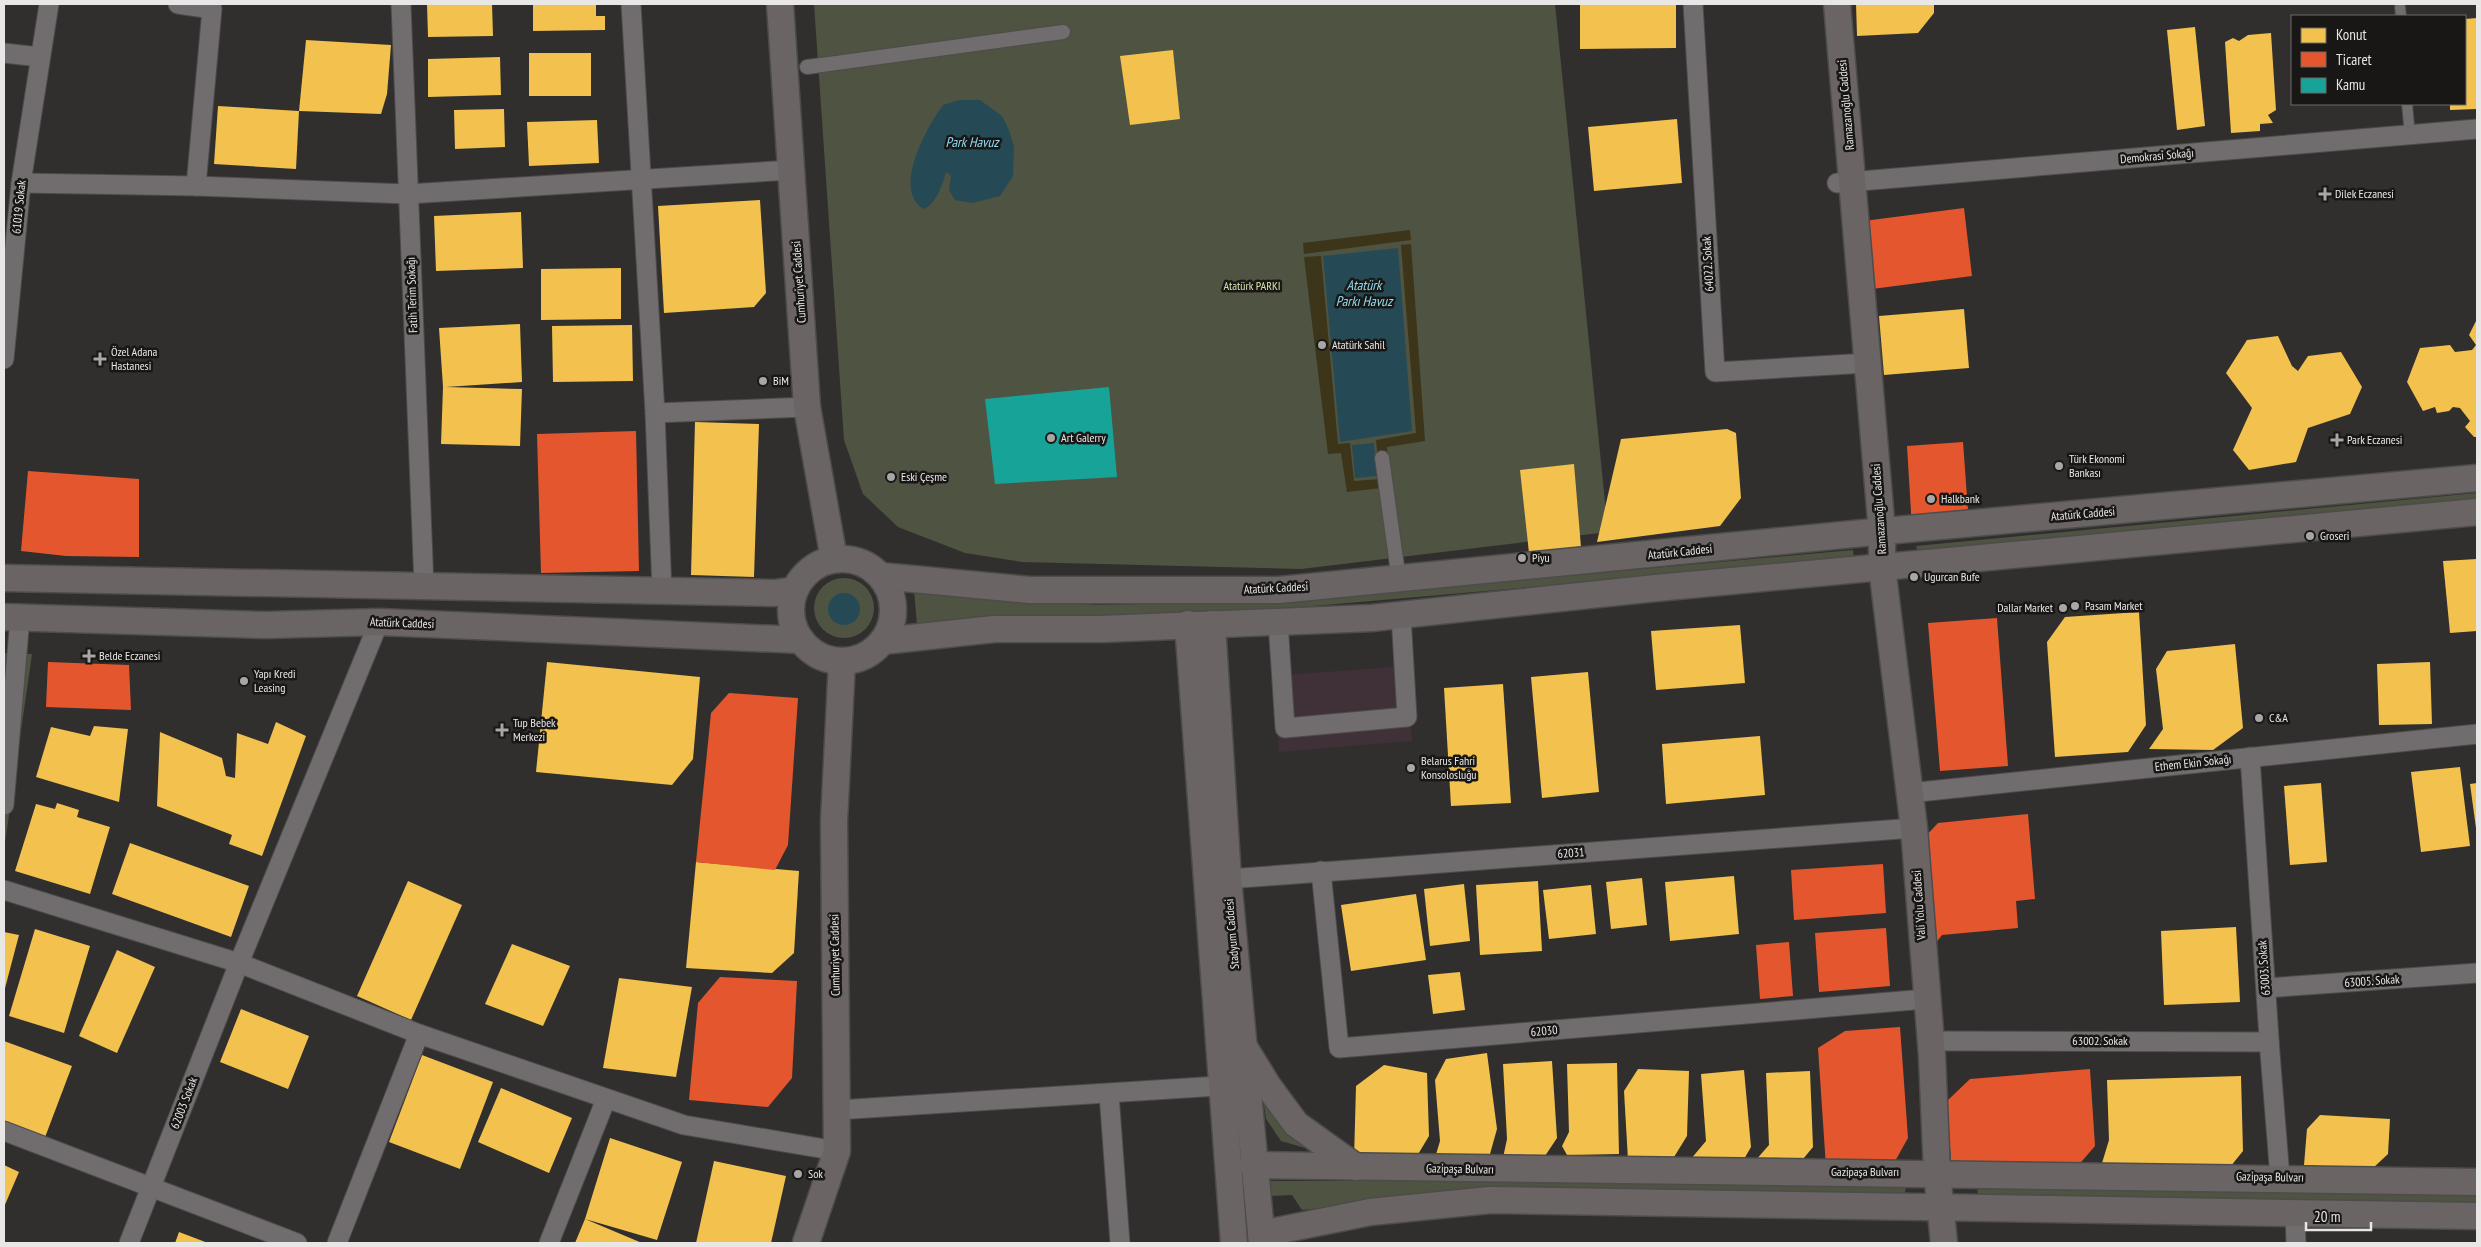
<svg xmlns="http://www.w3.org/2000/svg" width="2481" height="1247" viewBox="0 0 2481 1247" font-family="'PT Sans Narrow',sans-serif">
<rect width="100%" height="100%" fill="#302f2d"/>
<polygon fill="#403139" points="1406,666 1412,741 1279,752 1273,676"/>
<g fill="#4f5341">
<polygon points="814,4 1555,4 1608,532 1301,569 1022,562 965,553 898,527 863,494 844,440"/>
<polygon points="2477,493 2477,502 1919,554 1916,546"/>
<polygon points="1853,550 1854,559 1302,607 917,625 914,590 1096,605 1302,600"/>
<circle cx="844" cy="608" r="30"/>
<polygon points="4,653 32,654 4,850"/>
<polygon points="1262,1091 1329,1155 1281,1141 1266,1119"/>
<polygon points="1269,1181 1490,1181 1906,1185 1905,1193 1492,1190 1302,1210 1292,1195 1271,1196"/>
<polygon points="1977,1186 2078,1190 2477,1193 2477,1203 1978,1195"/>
</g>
<g fill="#3d3519">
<polygon points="1410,230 1411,240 1304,254 1303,243"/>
<polygon points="1411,244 1425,441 1387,447 1390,487 1347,492 1341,453 1328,454 1304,257 1321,256 1338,444 1350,443 1354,481 1380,479 1376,440 1416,433 1401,245"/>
</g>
<g fill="#264a55">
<path d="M959,100H980L1002,116L1009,130L1014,147L1013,176L1000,196L972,203L955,200L949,190L951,176L946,172C943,184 936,204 924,209C891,190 928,125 943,105Z"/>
<polygon points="1398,248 1412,431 1340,442 1323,256"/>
<polygon points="1374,443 1377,476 1355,478 1352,445"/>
<circle cx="844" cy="609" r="16"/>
</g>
<g fill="#f2c14e">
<polygon points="427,4 492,4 493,36 428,37"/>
<polygon points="533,4 596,4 596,16 605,16 605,30 533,31"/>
<polygon points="1580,4 1676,4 1676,48 1580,49"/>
<polygon points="1856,4 1934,4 1934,13 1918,33 1857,36"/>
<polygon points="2477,18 2477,109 2450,110 2450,104 2465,104 2465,19"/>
<polygon points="2195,27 2205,126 2177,130 2167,30"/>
<polygon points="2271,33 2276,110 2268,115 2273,123 2260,124 2260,131 2231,133 2225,42 2233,38 2239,41 2248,35"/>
<polygon points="306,40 391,45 387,94 381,114 299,111"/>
<polygon points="1173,50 1180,119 1130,125 1120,56"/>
<rect x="529" y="53" width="62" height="43"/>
<polygon points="500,57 501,95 428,97 428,59"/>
<polygon points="218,106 299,111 296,169 214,164"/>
<polygon points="504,109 505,147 455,149 454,110"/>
<polygon points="1677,119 1682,183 1594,191 1588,127"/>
<polygon points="597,120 599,163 529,166 527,122"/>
<polygon points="760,200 766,293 754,307 664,313 658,206"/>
<polygon points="521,212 523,268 436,271 434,216"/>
<polygon points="621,268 621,319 541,320 541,269"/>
<polygon points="1964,309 1969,368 1884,375 1879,316"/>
<polygon points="2477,319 2477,437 2474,437 2465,427 2470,421 2460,408 2453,407 2449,411 2437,413 2435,407 2423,411 2407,382 2420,348 2450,345 2455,352 2472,350 2476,345 2469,335"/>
<polygon points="520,324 522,382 446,387 522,389 520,446 441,444 443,387 439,328"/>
<polygon points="632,325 633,381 553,382 552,326"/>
<polygon points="2278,336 2292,366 2298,371 2308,356 2341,352 2362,387 2350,414 2308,428 2296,462 2249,470 2233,450 2252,408 2226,373 2247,340"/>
<polygon points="695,422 759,424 754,577 691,575"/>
<polygon points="1727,429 1736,433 1741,498 1720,526 1597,542 1621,439"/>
<polygon points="1574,464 1581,547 1529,553 1520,470"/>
<polygon points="2477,559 2477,631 2450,633 2443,561"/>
<polygon points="2139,612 2146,725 2128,752 2055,757 2047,642 2065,617"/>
<polygon points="1740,625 1745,683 1656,690 1651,631"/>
<polygon points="2235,644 2243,728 2213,750 2149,749 2163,729 2156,669 2167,651"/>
<polygon points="547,662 700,677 693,759 672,785 536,772"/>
<polygon points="2430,662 2432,724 2379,725 2377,664"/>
<polygon points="1588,672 1599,792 1542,798 1531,677"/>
<polygon points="1503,684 1511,803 1451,806 1444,688"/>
<polygon points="276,722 306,736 262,856 229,844 232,835 157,806 160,732 222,758 226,776 235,778 237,733 268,744"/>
<polygon points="94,726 128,729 119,802 36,777 51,727 90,736"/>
<polygon points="1760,736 1765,795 1666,804 1662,744"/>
<polygon points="2460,767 2470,846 2421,852 2411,772"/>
<polygon points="2321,783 2327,862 2290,865 2284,786"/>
<polygon points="2477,783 2477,828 2476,828 2470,784"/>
<polygon points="57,803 79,810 77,817 110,827 90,894 15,871 36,804 55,809"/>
<polygon points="130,843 249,886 231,937 112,894"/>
<polygon points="696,862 799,871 794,953 772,973 686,968"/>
<polygon points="1734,876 1739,934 1670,941 1665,882"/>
<polygon points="1642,878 1647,925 1611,929 1606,882"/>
<polygon points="408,881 462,905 411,1020 357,996"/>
<polygon points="1538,881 1542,951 1480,955 1476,885"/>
<polygon points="1464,884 1470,941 1430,946 1424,889"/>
<polygon points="1591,885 1596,934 1549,939 1543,890"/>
<polygon points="1416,894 1426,960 1351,971 1341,905"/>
<polygon points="2236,927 2240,1002 2164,1005 2161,931"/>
<polygon points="35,929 90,946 64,1033 9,1016"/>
<polygon points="4,932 19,935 4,992"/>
<polygon points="512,944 570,966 543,1026 485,1004"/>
<polygon points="117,950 155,967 117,1053 79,1036"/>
<polygon points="1460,972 1465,1010 1433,1014 1428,975"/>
<polygon points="619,978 692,987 676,1077 603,1068"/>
<polygon points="241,1009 309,1036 288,1089 220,1062"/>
<polygon points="4,1041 72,1066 44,1140 4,1125"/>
<polygon points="1487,1053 1497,1129 1488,1161 1432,1168 1440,1141 1435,1080 1446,1059"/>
<polygon points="422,1055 493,1082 460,1169 389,1142"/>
<polygon points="1552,1061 1557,1138 1539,1165 1501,1167 1507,1139 1503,1064"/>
<polygon points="1617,1063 1619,1154 1567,1155 1562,1146 1569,1132 1567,1064"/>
<polygon points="1384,1065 1427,1073 1429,1136 1414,1161 1354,1159 1356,1086"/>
<polygon points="1638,1069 1689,1071 1687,1136 1674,1157 1628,1160 1624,1091"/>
<polygon points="1744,1070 1751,1147 1740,1166 1690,1160 1706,1141 1701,1074"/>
<polygon points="1810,1071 1813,1147 1798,1165 1755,1161 1769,1145 1766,1073"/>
<polygon points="2241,1076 2243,1151 2226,1172 2099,1173 2109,1140 2107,1080"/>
<polygon points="501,1088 572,1118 549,1173 478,1142"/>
<polygon points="2320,1115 2390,1119 2388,1154 2372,1169 2304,1165 2307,1129"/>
<polygon points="610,1138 682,1162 657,1240 585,1219 642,1243 575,1243 585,1219"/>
<polygon points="714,1161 786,1176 771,1243 696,1243"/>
<polygon points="4,1165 19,1172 4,1207"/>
<polygon points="179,1232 208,1243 175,1243"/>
</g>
<g fill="#e4572e">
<polygon points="1964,208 1972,276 1872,289 1864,221"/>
<polygon points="636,431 639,571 541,573 537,434"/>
<polygon points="1963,442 1969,524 1912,528 1907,446"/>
<polygon points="28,471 139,479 139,557 66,556 21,551"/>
<polygon points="1997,618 2008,766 1940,771 1928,623"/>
<polygon points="48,662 129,665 131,710 46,707"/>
<polygon points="729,693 798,698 788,845 775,870 696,862 711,713"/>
<polygon points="2028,814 2035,899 2016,901 2018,928 1942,935 1932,948 1922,840 1938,823"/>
<polygon points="1883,864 1886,913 1794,920 1791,870"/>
<polygon points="1886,928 1890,986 1819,992 1815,933"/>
<polygon points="1789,942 1793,996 1760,999 1756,945"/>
<polygon points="720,977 797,981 792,1078 768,1107 689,1100 698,1003"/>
<polygon points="1900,1027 1908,1138 1894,1163 1826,1167 1818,1048 1845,1031"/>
<polygon points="2090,1069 2095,1146 2076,1168 1952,1176 1947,1101 1970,1079"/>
</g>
<polygon fill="#17a398" points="1109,387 1117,477 995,484 985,399"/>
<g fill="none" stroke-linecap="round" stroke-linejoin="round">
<defs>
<g id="service">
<polyline points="2400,7 2401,16"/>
<polyline points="2407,104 2410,135"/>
</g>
<g id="pedestrian">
<polyline points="807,67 1063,32"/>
<polyline points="1382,458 1397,566"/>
</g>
<g id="minor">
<polyline points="178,4 212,9 196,186"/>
<polyline points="401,4 424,586"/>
<polyline points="631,4 655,413 662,591"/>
<polyline points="1693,4 1715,372 1868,363"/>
<polyline points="4,53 40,57"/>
<polyline points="21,183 196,186 408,194 791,170"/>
<polyline points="1837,183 2477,129"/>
<polyline points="4,359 21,183 49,4"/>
<polyline points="655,413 807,407"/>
<polyline points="1278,622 1285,728 1407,717 1401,615"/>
<polyline points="2250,757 2270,1053 2280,1178"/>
<polyline points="1909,793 2477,734"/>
<polyline points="4,805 20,618"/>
<polyline points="1321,871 1339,1048 1926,999"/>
<polyline points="1228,879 1914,828"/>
<polyline points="4,890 239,963 419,1034 684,1125 837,1151"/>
<polyline points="2266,988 2477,973"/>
<polyline points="1931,1041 2269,1042"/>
<polyline points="1109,1094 1120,1243"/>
<polyline points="837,1110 1234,1085"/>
<polyline points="4,1131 297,1243"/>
<polyline points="2295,1214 2296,1243"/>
<polyline points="129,1243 239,963 379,622"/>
<polyline points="337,1243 419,1034"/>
<polyline points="549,1243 606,1099"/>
</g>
<g id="secondary">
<polyline points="780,4 807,407 834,559"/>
<polyline points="1837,4 1882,532 1882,567 1914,828 1932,1056 1937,1173 1944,1243"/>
<circle cx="842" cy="610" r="51"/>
<polyline points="881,576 1030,590 1279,590 1874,532 2477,478"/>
<polyline points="4,578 775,593 795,590"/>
<polyline points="4,617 266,625 379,622 801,640"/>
<polyline points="1188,624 1234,1243"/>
<polyline points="1212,624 1228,879 1262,1243"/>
<polyline points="883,641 994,629 1102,629 1372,618 1656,588 2477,512"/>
<polyline points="1244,1047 1268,1086 1296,1124 1356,1167"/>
<path d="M1253,1165C1661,1173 2069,1173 2477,1182"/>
<polyline points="1261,1234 1370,1212 1490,1200 2477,1216"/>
<polyline points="806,1243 837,1151 834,821 842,661"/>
</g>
</defs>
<use href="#service" stroke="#4d4c4b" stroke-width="12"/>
<use href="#pedestrian" stroke="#4d4c4b" stroke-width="16"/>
<use href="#minor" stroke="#4d4c4b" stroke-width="21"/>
<use href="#secondary" stroke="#4d4c4b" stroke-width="29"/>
<use href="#service" stroke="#716c6d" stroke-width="10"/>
<use href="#pedestrian" stroke="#716c6d" stroke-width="14"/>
<use href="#minor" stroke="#716c6d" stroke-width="19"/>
<use href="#secondary" stroke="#6a6564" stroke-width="26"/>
</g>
<g fill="#a8a7a5" stroke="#181716" stroke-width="2">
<path d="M2322.5 186.5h5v5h5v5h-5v5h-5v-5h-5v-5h5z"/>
<circle cx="1322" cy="345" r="5"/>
<path d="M97.5 351.5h5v5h5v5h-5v5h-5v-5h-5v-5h5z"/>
<circle cx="763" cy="381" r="5"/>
<circle cx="1051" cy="438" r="5"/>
<path d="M2334.5 432.5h5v5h5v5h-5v5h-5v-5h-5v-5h5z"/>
<circle cx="2059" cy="466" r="5"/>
<circle cx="891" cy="477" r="5"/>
<circle cx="1931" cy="499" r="5"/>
<circle cx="2310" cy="536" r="5"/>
<circle cx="1522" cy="558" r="5"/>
<circle cx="1914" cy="577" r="5"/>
<circle cx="2075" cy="606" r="5"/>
<circle cx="2063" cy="608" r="5"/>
<path d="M86.5 648.5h5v5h5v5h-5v5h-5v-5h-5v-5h5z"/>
<circle cx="244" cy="681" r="5"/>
<circle cx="2259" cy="718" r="5"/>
<path d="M499.5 722.5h5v5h5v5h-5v5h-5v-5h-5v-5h5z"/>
<circle cx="1411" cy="768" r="5"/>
<circle cx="798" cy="1174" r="5"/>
</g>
<g text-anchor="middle" stroke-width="5" stroke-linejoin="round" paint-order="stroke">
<g font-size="12" fill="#e9e7e6" stroke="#181716">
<text transform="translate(1846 105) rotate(-95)" y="4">Ramazanoğlu Caddesi</text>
<text transform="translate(2157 156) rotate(-5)" y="4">Demokrasi Sokağı</text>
<text transform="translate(19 207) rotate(-84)" y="4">61019 Sokak</text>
<text transform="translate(1708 264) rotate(-93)" y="4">64022. Sokak</text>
<text transform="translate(799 282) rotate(-94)" y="4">Cumhuriyet Caddesi</text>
<text transform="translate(412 295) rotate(-92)" y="4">Fatih Terim Sokağı</text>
<text transform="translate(1879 509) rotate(-94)" y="4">Ramazanoğlu Caddesi</text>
<text transform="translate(2083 514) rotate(-5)" y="4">Atatürk Caddesi</text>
<text transform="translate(1680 552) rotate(-6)" y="4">Atatürk Caddesi</text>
<text transform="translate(1276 588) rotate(-3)" y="4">Atatürk Caddesi</text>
<text transform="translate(402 623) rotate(2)" y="4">Atatürk Caddesi</text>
<text transform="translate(2193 763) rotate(-6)" y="4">Ethem Ekin Sokağı</text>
<text transform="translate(1571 853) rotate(-4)" y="4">62031</text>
<text transform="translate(1919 905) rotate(-94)" y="4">Vali Yolu Caddesi</text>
<text transform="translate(1232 934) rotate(-95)" y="4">Stadyum Caddesi</text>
<text transform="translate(835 955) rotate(-91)" y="4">Cumhuriyet Caddesi</text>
<text transform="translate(2264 968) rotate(-94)" y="4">63003. Sokak</text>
<text transform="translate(2372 981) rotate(-4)" y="4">63005. Sokak</text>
<text transform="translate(1544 1031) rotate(-5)" y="4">62030</text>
<text x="2100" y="1045">63002. Sokak</text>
<text transform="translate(184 1103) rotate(-69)" y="4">62003 Sokak</text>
<text transform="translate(1460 1169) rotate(1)" y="4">Gazipaşa Bulvarı</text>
<text x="1865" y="1176">Gazipaşa Bulvarı</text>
<text transform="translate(2270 1177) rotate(1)" y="4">Gazipaşa Bulvarı</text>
</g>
<g font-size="12" fill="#e9e7e6" stroke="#181716" text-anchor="start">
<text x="2335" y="198">Dilek Eczanesi</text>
<text x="1332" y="349">Atatürk Sahil</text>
<text x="111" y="356">Özel Adana<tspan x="111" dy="14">Hastanesi</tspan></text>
<text x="773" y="385">BiM</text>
<text x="1061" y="442">Art Galerry</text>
<text x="2347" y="444">Park Eczanesi</text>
<text x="2069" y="463">Türk Ekonomi<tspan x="2069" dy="14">Bankası</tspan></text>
<text x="901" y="481">Eski Çeşme</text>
<text x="1941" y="503">Halkbank</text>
<text x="2320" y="540">Groseri</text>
<text x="1532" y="562">Piyu</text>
<text x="1924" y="581">Ugurcan Bufe</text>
<text x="2085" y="610">Pasam Market</text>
<text x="2053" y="612" text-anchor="end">Dallar Market</text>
<text x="99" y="660">Belde Eczanesi</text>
<text x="254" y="678">Yapı Kredi<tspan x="254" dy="14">Leasing</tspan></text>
<text x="2269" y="722">C&amp;A</text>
<text x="513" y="727">Tup Bebek<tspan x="513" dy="14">Merkezi</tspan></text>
<text x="1421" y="765">Belarus Fahri<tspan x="1421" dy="14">Konsolosluğu</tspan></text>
<text x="808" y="1178">Sok</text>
</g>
<g font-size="12" fill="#d5e2a6" stroke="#181716">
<text x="1252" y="290">Atatürk PARKI</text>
</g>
<g font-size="14" font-style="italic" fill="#90daf0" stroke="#181716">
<text x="972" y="147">Park Havuz</text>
<text x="1364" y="290">Atatürk<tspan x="1364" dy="16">Parkı Havuz</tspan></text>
</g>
</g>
<rect width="2481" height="1247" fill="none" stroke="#e9e7e6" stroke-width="10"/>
<rect x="2291" y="15" width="175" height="90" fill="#181716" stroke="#6c6a69"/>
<rect x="2301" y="28" width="25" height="15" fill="#f2c14e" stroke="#6c6a69"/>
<text x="2336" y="40" font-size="15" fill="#e9e7e6">Konut</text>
<rect x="2301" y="52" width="25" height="15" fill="#e4572e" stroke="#6c6a69"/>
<text x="2336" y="65" font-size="15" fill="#e9e7e6">Ticaret</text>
<rect x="2301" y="78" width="25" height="15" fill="#17a398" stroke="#6c6a69"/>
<text x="2336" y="90" font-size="15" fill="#e9e7e6">Kamu</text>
<path d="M2306 1222v8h65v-8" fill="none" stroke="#e9e7e6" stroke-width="2.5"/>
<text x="2314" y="1222" font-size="15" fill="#e9e7e6" stroke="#181716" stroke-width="4" paint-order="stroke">20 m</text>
</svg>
